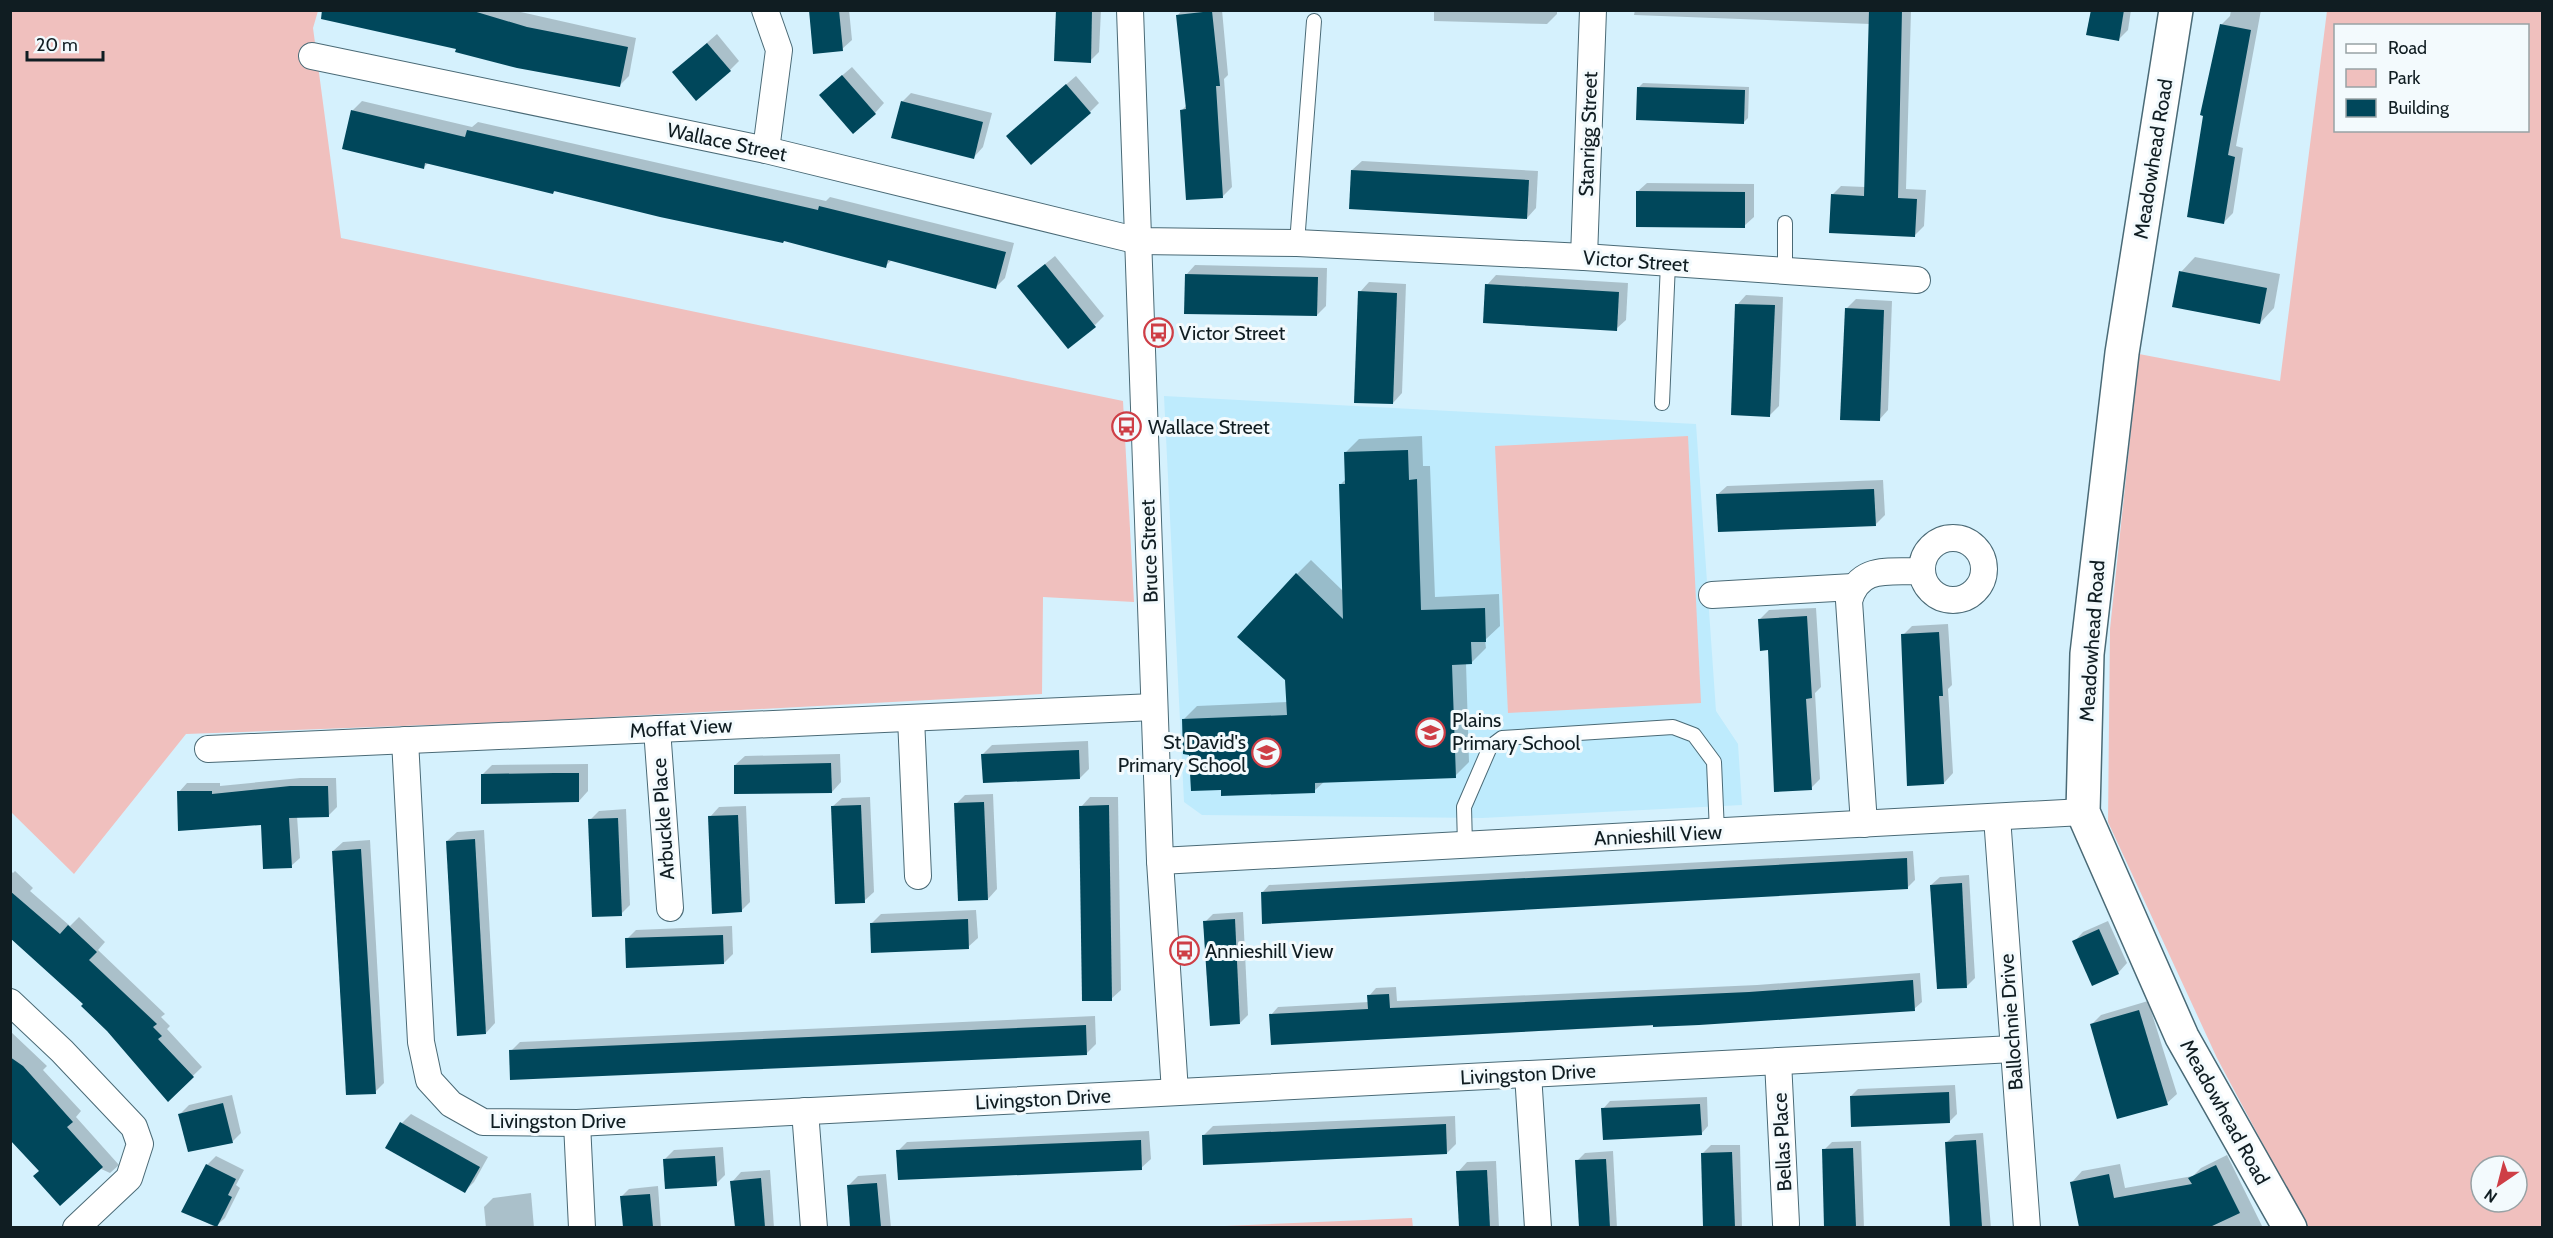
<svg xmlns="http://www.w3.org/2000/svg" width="2553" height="1238" viewBox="0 0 2553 1238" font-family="Cabin,sans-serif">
<rect width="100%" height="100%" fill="#d5f1fd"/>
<polygon fill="#beebfd" points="1164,396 1696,424 1716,711 1738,744 1742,805 1482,818 1202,815 1184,802"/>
<g fill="#f0c0be" fill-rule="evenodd">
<path d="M2502,10L2542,11V1227H2307L2217,1058L2108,822L2110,629L2139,354L2280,381L2327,11ZM2336,26H2528V130H2336ZM2481,1166H2517V1202H2481Z"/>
<polygon points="10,11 318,11 313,28 341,238 1123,401 1134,602 1043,597 1042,694 535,721 186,734 74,874 11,812"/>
<polygon points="1688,436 1701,703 1508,713 1495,446"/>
<polygon points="1412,1218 1413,1228 1201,1227"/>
</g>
<g fill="#0003">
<polygon points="359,10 512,10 636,38 629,76 619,86 457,48"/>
<polygon points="811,10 849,10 852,40 842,49"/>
<polygon points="1057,10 1101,10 1099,52 1090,61"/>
<polygon points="1182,10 1222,10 1228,75 1224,79 1232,187 1222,197 1182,110 1187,105 1178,15"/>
<polygon points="1434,10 1557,10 1557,14 1547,24 1434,21"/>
<polygon points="1635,10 1911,10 1906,189 1926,190 1924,226 1914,236 1832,195 1841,186 1865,187 1870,24 1634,15"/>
<polygon points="2093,10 2131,10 2128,30 2118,40"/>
<polygon points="2231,10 2261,10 2236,146 2243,148 2233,213 2224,222 2221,25 2230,16"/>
<polygon points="717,34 739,61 730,70 674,72"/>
<polygon points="852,67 884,103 875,113 830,86"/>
<polygon points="1076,76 1099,103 1090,112 1017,127"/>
<polygon points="1643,83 1749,87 1748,118 1744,122 1639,87"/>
<polygon points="911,93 992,113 983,147 974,157 902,102"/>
<polygon points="362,101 472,127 478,122 826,201 830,197 1014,243 1005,278 996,287 892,260 885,266 785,240 556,190 553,193 428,163 424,167 344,148 353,110"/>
<polygon points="1362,161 1538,171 1536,208 1527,218 1352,170"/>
<polygon points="1647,183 1754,184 1754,217 1744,226 1637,192"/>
<polygon points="1055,256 1104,316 1095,325 1029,277"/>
<polygon points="2195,257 2280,274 2274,308 2260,323 2181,272"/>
<polygon points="1195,265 1327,268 1326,306 1317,315 1186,275"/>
<polygon points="1496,275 1628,283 1626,320 1616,329 1487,285"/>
<polygon points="1369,282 1406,284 1402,393 1393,403 1360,292"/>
<polygon points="1746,295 1783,297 1779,406 1770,415 1737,305"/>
<polygon points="1856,299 1892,301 1888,410 1879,420 1846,309"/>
<polygon points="1422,436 1423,466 1430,466 1435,597 1499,594 1500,626 1485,640 1486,648 1471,663 1466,663 1469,762 1455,776 1325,781 1314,791 1190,753 1183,720 1197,706 1288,702 1297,574 1311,560 1344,592 1340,485 1346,479 1345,453 1359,439"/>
<polygon points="1883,480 1885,515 1876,524 1717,495 1727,486"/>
<polygon points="1816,608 1821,687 1815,693 1820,779 1811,788 1760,619 1769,610"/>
<polygon points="1948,624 1952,685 1948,689 1953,773 1944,783 1903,635 1912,626"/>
<polygon points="1088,741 1089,769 1080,778 983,754 992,745"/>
<polygon points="840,754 841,782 832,792 735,765 745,756"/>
<polygon points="588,764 588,791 579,801 483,774 492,765"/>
<polygon points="300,778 336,778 337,807 328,816 297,816 300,858 291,866 262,823 179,792 187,783 220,783 220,786"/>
<polygon points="993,794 997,889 988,899 956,804 965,795"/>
<polygon points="870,797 874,892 864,901 832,807 842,798"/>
<polygon points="1090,797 1118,797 1121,990 1111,999 1081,807"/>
<polygon points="746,806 750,902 741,911 710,817 719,807"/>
<polygon points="626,809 630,905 621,914 590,820 599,811"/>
<polygon points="484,830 495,1023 486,1033 447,841 457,832"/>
<polygon points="370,840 384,1083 375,1092 333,851 343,842"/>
<polygon points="1913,851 1915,880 1908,887 1262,893 1269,885"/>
<polygon points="10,870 13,873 15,871 33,888 30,891 70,926 79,917 105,942 98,950 165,1014 161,1017 170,1026 167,1029 202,1067 168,1100 85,1004 10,936"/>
<polygon points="1969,875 1975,978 1967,986 1931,885 1940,877"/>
<polygon points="976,910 978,938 968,947 871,924 881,914"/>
<polygon points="1243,912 1248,1015 1240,1023 1205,922 1213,914"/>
<polygon points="2108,921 2127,963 2118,973 2074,942 2083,932"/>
<polygon points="732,926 733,954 724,963 627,939 636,930"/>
<polygon points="1920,973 1922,1002 1914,1009 1764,1020 1272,1044 1271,1015 1278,1007 1369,1002 1369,996 1376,988 1396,987 1397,1001 1422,1000 1757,985"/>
<polygon points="2148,1001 2177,1094 2167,1103 2092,1024 2101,1015"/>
<polygon points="1095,1016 1096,1044 1087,1053 511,1051 520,1042"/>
<polygon points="10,1031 47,1066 43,1070 81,1111 76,1117 119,1165 110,1173 99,1168 41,1171 10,1121"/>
<polygon points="1955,1085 1957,1114 1950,1121 1851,1096 1858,1089"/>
<polygon points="232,1095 241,1133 232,1142 180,1114 189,1105"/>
<polygon points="1707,1097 1708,1126 1701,1134 1603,1109 1610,1101"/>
<polygon points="411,1114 488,1157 474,1182 465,1191 402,1123"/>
<polygon points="1455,1116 1456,1144 1447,1153 1203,1136 1213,1126"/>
<polygon points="1149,1131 1151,1159 1141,1168 898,1151 907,1142"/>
<polygon points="1983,1133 1991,1228 1952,1228 1947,1142 1955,1135"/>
<polygon points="1861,1141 1864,1228 1826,1228 1824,1150 1832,1142"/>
<polygon points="1711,1145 1740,1145 1742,1228 1705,1228 1703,1153"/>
<polygon points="723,1147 725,1175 716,1184 665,1159 674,1150"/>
<polygon points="1613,1151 1617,1228 1580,1228 1577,1161 1585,1153"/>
<polygon points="2227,1155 2263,1228 2147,1228 2147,1224 2130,1228 2081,1228 2072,1182 2082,1171 2120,1164 2125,1188 2193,1176 2201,1168"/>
<polygon points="216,1156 244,1170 236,1185 240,1188 225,1218 215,1227 184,1211 207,1165"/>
<polygon points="1496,1161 1499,1228 1461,1228 1458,1172 1467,1162"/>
<polygon points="770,1170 774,1228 735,1228 732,1182 741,1172"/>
<polygon points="886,1174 891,1228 853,1228 848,1186 858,1176"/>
<polygon points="658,1186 661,1228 624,1228 621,1197 629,1189"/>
<polygon points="531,1193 534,1228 486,1228 484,1207 493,1198"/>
</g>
<g fill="#00475b">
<polygon points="322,10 470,10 527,27 628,47 620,87 517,68 455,52 456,49 321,19"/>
<polygon points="809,10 839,10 843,51 813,54"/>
<polygon points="1056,10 1092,10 1091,63 1054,61"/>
<polygon points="1869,10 1902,10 1898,198 1917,199 1915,237 1829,233 1831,194 1864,196"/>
<polygon points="2091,10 2124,10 2119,41 2086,35"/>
<polygon points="1212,11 1220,86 1216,86 1223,198 1186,200 1180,110 1186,109 1176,15"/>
<polygon points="2220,24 2251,30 2228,155 2235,157 2224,224 2187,217 2203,116 2200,115"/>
<polygon points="707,43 731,71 696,101 672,72"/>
<polygon points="842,75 876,114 853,134 819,95"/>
<polygon points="1066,84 1091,113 1031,165 1006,136"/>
<polygon points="1637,87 1745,90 1744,124 1636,120"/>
<polygon points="901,101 983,122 974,159 891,138"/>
<polygon points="351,110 465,137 467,130 818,210 819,206 1006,252 996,289 888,260 886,268 784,241 783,243 660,217 554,191 553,194 425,163 424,169 342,149"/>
<polygon points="1351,170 1529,180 1527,219 1349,209"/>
<polygon points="1636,191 1745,192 1745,228 1636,227"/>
<polygon points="1045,264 1096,327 1068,349 1017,286"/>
<polygon points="2179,271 2267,288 2260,324 2172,307"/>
<polygon points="1185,274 1318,277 1317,316 1184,314"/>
<polygon points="1485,284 1619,292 1617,331 1483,323"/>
<polygon points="1358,291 1397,293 1393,404 1354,403"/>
<polygon points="1735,304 1775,305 1770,417 1731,415"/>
<polygon points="1845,308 1884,310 1880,421 1840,420"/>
<polygon points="1408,450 1409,480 1417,479 1421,610 1485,608 1486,642 1471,642 1472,664 1452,665 1456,778 1315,783 1315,793 1221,796 1221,790 1191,791 1189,755 1183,754 1182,719 1287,715 1285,680 1237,637 1296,573 1343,619 1339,484 1345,484 1344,452"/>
<polygon points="1874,489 1876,526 1718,532 1716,494"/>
<polygon points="1807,616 1812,698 1806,699 1812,790 1774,792 1768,650 1760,651 1758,619"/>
<polygon points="1939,632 1943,696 1939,696 1944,784 1907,786 1901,634"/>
<polygon points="1079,750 1080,779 983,783 981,754"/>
<polygon points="831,763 832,793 734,794 734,765"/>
<polygon points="554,773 579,773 579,802 481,804 481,774"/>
<polygon points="290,786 328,786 329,817 289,818 292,868 263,869 261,825 178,831 177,791 212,791 212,794"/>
<polygon points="984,802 988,900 958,901 954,803"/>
<polygon points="861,805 865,903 835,904 831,806"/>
<polygon points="1109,805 1112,1001 1082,1001 1079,806"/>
<polygon points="738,815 742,912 712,914 708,816"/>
<polygon points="618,818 622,916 592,917 588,819"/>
<polygon points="475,839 486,1034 457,1036 446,841"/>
<polygon points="361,849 376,1094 346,1095 332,851"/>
<polygon points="1907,858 1908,889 1262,924 1261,892"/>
<polygon points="1962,883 1967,988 1937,989 1930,885"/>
<polygon points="10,891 60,934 68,925 97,952 89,960 157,1024 153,1027 162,1036 158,1039 194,1077 168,1102 107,1031 81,1006 83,1004 10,938"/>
<polygon points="968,919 969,949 871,953 870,923"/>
<polygon points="1235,919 1240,1024 1210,1026 1203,921"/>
<polygon points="2099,929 2119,974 2092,986 2072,941"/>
<polygon points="723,935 724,964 626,968 625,938"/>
<polygon points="1913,980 1915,1011 1699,1025 1653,1027 1653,1025 1271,1045 1269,1014 1368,1009 1367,995 1389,994 1390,1008 1413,1007 1749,992"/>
<polygon points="2139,1010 2168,1105 2117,1119 2090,1024"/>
<polygon points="1086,1025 1087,1055 510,1080 509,1050"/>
<polygon points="10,1057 23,1066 73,1122 67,1127 103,1167 60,1206 33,1176 39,1171 10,1140"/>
<polygon points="1949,1092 1950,1123 1851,1127 1850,1096"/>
<polygon points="223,1103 233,1143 188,1152 178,1114"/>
<polygon points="1700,1104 1702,1135 1603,1140 1601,1108"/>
<polygon points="400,1122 480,1167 465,1193 385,1148"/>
<polygon points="1446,1124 1447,1154 1203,1165 1202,1135"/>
<polygon points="1141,1140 1142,1170 898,1180 896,1150"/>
<polygon points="1976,1140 1982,1227 1950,1227 1945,1142"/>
<polygon points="1853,1148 1856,1227 1824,1227 1822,1149"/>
<polygon points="1732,1152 1735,1227 1703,1227 1701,1153"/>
<polygon points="715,1156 717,1186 665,1189 663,1159"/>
<polygon points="1606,1159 1610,1227 1579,1227 1575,1160"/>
<polygon points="206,1164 236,1179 228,1195 232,1197 217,1227 181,1212"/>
<polygon points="2216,1165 2240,1213 2210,1227 2079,1227 2070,1182 2109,1174 2114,1198 2192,1184 2188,1178"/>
<polygon points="1487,1170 1490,1227 1459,1227 1456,1171"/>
<polygon points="761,1178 765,1227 735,1227 730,1181"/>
<polygon points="877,1183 881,1227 850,1227 847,1185"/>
<polygon points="650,1194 653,1227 623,1227 620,1196"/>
</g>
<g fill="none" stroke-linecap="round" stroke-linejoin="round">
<defs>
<g id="service">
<polyline points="1297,243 1314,21"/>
<polyline points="1785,271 1785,223"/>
<polyline points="1662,403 1668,263"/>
<polyline points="1465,845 1464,807 1490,747 1502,738 1673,727 1694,735 1714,762 1717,832"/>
</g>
<g id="minor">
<polyline points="765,10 779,50 766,150"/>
<polyline points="1130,10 1160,861 1175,1092"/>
<polyline points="312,56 766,150 1139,241 1297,243 1584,257 1917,280"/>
<polyline points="1584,257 1593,10"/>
<circle cx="1953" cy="569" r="31"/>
<polyline points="1712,595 1853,587"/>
<polyline points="911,718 918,876"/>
<polyline points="657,729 670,908"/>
<polyline points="405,740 421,1042 429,1080 451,1104 483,1122 577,1123 2013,1049"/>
<polyline points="208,749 1154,707"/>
<polyline points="1997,817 2027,1228"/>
<path d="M1864,824L1849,601C1859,564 1890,573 1922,571"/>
<polyline points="1160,861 2083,812"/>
<polyline points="10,1002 62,1051 134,1127 140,1144 129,1178 76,1228"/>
<polyline points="1778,1061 1786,1224"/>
<polyline points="1528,1074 1538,1228"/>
<polyline points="805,1111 814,1228"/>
<polyline points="577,1123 582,1228"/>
</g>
<polyline id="tertiary" points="2176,10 2122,353 2087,654 2083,812 2182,1037 2290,1228"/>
</defs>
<use href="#service" stroke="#4a6a76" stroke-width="16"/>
<use href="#minor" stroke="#4a6a76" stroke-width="28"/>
<use href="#tertiary" stroke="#4a6a76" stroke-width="36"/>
<use href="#service" stroke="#fff" stroke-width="14"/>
<use href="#minor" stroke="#fff" stroke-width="26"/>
<use href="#tertiary" stroke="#fff" stroke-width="33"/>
</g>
<defs>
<symbol id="bus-ring" viewBox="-11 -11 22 22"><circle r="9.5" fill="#f3fafd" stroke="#ce3e46" stroke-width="1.5"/><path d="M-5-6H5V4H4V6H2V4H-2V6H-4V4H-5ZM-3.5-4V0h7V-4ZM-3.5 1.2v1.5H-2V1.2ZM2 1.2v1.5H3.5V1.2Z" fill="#ce3e46"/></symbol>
<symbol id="school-ring" viewBox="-11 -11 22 22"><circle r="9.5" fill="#f3fafd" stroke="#ce3e46" stroke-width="1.5"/><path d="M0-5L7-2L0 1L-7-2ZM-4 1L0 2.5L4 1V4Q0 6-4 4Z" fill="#ce3e46"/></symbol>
</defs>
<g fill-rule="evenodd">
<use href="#bus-ring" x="1142" y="316" width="33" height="33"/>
<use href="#bus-ring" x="1110" y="410" width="33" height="33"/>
<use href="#school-ring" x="1414" y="716" width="33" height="33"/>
<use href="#school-ring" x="1250" y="736" width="33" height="33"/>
<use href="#bus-ring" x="1168" y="934" width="33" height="33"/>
</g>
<g text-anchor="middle" stroke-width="6" stroke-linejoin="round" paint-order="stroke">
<g font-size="20" fill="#101d22" stroke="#f3fafd">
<text transform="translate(1588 134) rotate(-88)" y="7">Stanrigg Street</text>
<text transform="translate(727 142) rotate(12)" y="7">Wallace Street</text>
<text transform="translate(2153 159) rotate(-81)" y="7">Meadowhead Road</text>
<text transform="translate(1636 261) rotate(4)" y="7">Victor Street</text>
<text transform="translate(1149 551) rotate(-92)" y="7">Bruce Street</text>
<text transform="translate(2092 641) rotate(-86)" y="7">Meadowhead Road</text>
<text transform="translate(681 728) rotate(-3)" y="7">Moffat View</text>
<text transform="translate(663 819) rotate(-94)" y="7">Arbuckle Place</text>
<text transform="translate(1658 835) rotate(-3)" y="7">Annieshill View</text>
<text transform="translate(2011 1022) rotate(-94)" y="7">Ballochnie Drive</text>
<text transform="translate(1528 1074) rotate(-3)" y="7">Livingston Drive</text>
<text transform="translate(1043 1099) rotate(-3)" y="7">Livingston Drive</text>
<text transform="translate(2225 1112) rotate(61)" y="7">Meadowhead Road</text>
<text x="558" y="1128">Livingston Drive</text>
<text transform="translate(1782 1142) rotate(-93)" y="7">Bellas Place</text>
</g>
<g font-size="20" fill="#101d22" stroke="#f3fafd" text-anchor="start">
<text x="1179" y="340">Victor Street</text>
<text x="1148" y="434">Wallace Street</text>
<text x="1452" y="727">Plains<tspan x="1452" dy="23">Primary School</tspan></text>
<text x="1246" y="749" text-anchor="end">St David's<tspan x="1246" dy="23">Primary School</tspan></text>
<text x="1205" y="958">Annieshill View</text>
</g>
</g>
<rect width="2553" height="1238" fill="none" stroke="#101d22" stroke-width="24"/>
<rect x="2334" y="24" width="195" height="108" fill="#f3fafd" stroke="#98a2a5" stroke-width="1.5"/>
<rect x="2346" y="44" width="30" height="9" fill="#ffffff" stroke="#98a2a5" stroke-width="1.5"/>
<text x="2388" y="54" font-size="18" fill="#101d22">Road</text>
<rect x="2346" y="69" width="30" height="18" fill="#f0c0be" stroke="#98a2a5" stroke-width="1.5"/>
<text x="2388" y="84" font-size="18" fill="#101d22">Park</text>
<rect x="2346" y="99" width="30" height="18" fill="#00475b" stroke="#98a2a5" stroke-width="1.5"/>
<text x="2388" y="114" font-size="18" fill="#101d22">Building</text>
<g transform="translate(2499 1184) rotate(215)"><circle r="28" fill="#f3fafd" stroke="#98a2a5" stroke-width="1.5"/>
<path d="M0-4.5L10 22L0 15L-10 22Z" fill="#ce3e46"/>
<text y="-9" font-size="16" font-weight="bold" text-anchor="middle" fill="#101d22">N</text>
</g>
<path d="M27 51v9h76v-9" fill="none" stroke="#101d22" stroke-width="3"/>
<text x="36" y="51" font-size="18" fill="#101d22" stroke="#f3fafd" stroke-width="4.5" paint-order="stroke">20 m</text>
</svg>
